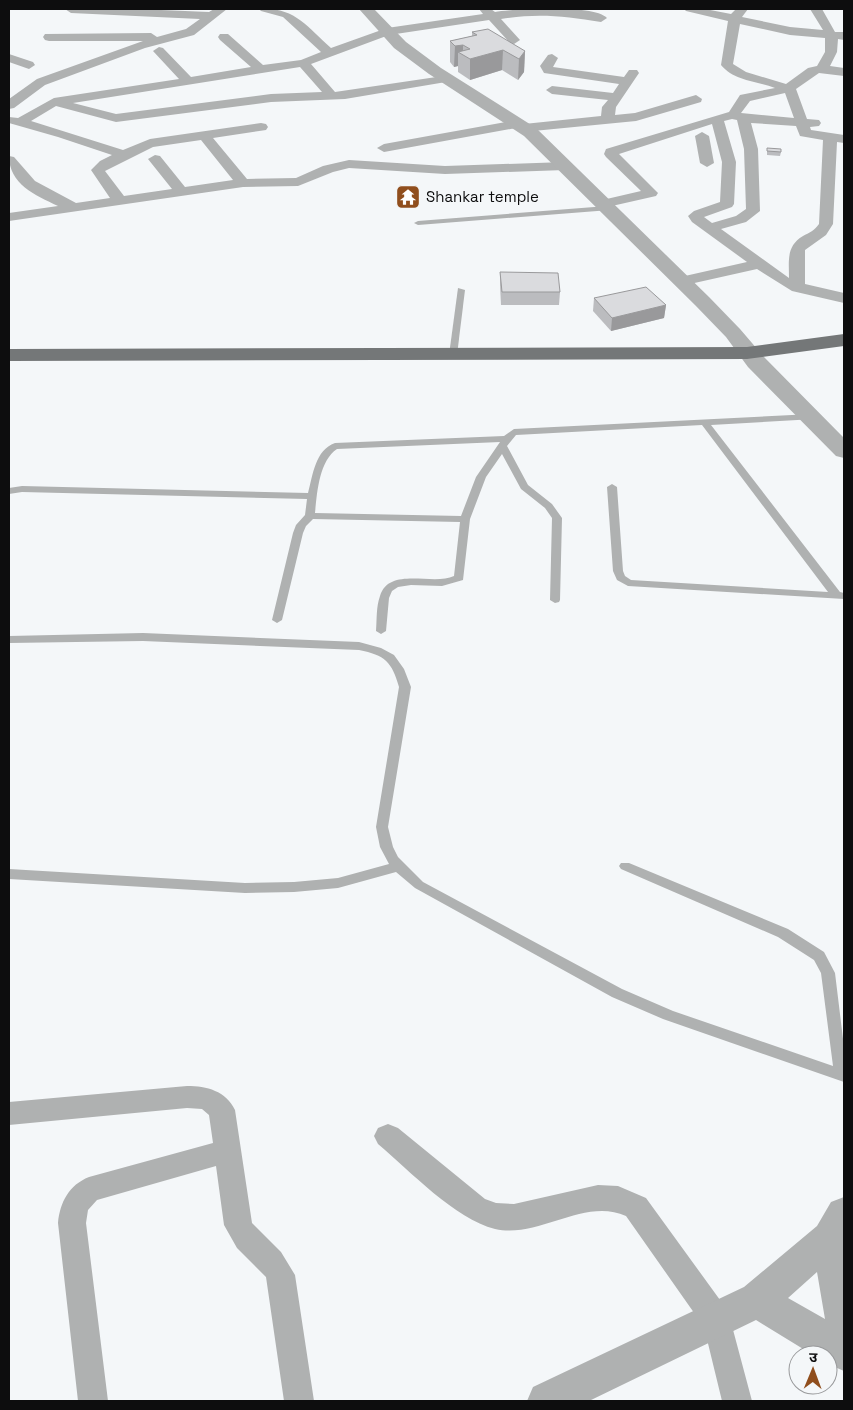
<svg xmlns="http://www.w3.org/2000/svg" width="853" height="1410" viewBox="0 0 853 1410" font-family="'Space Grotesk','Noto Sans Devanagari',sans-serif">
<rect width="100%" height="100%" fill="#f4f7f9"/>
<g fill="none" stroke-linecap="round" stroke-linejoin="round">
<g fill="#afb1b1" fill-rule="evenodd">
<polygon points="607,206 610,206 610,210 418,225 414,223 418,221"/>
<polygon points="458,288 465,290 457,355 453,358 449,355"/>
<path d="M812,414L815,415V419L711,425L840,592L844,593V599L628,586L617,580L613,571L607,487L612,484L617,487L623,571L625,576L631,580L828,592L702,425L516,435L507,446L528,485L552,504L562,518L560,600L559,602L555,603L550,600L552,518L545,508L521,489L502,454L486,477L470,519L463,580L442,586L411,585L398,587L392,591L389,598L386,631L381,634L376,631C377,619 376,607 380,596C389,566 433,586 454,576L460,522L313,519L306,526L303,533L282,620L277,623L272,620L293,533L296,525L305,515L307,499L22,492L9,494V488L22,486L308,493C313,475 315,450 335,443L504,436L514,429ZM500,442L476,477L461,516L315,513C317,493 319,461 337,449Z"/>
<path d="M143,633L359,642L381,648L394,655L404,669L411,687L388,827L393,847L398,857L423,882L622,989L673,1011L833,1066L821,973L814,960L778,937L621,869L619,866L621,863H629L788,929L824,952L835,973L844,1047V1082L663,1019L612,997L415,888L396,872L338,888L294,892L245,893L9,879V869L245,883L294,882L338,878L389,864L380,847L376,827L399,687C392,662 385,655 359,650L143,641L9,643V636Z"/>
</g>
<g fill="#afb1b1" fill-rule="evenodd">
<polygon points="65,9 137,9 209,12 214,9 227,9 194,35 145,48 45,85 14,108 9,109 9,99 37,79 143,41 49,41 45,40 43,37 45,34 151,33 157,37 186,29 200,19 71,13"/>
<path d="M259,9C295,7 306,26 331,48L387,28L483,14L479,9H491L495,12C515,9 593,4 607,18L601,22C565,16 537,13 501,19L520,40L514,44L510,43L489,20L389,35L311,64L335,92L450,75L452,78L450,81L446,82L345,99L271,102L116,122L56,106L31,121L123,150L150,139L261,123L266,124L268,127L266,130L213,138L247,179L296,178L323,166L349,160L445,166L565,162L572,166L565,170L445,174L349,168L333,172L298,186L243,187L9,221V213L58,206C35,195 9,184 9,156L14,157L35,181L76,203L110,198L91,170L100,161L112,155L58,137L9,123V117L18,118L54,98L179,79L153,51L159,47L163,48L191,77L251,67L220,40L218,37L220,34H228L263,65L301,60L321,52L283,17L261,11ZM300,67L322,92L271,94L116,114L73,103ZM201,140L233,180L185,187L160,156L155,155L148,159L172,189L124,196L105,171L153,147Z"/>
<path d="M684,9H705L731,14L736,9H748L742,17L790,27L823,30L810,9H822L835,32H844V40L838,39L837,52L830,66L844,68V76L819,73L796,89L807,119L819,120L821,123L819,126L810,127L811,130L844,135V143L837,142L833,224L826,235L805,250V284L844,293V303L792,291L757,269L681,286L676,284L673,281L676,278L747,262L692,222L688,216L694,211L720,202L722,162L712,124L619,154L658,193L656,196L603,208L596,204L598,201L641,191L606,157L604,154L606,149L729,112L740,95L775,88C757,81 734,81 721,65L728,21L686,11ZM740,24L790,35L825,38V52L817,66L808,68L786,84L746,72L733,64ZM785,93L794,118L741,113L750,101ZM732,119L737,120L744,149L746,209L736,216L712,223L704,217L732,207L734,204L736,162L724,121ZM751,123L796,126L800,136L823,140L819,224C815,230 809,233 803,236C786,246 789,261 789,278L721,229L746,222L760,211L758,149Z"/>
<polygon points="9,54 33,62 35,65 29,69 9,62"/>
<polygon points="552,54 558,58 553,67 624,77 629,70 637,70 639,73 616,107 615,115 635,113 696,95 702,99 701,102 636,121 523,132 516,128 384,152 377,148 384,144 517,120 524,124 601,116 602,107 608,100 552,94 546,90 552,86 613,93 619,84 544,73 540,66 548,55"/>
<polygon points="702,132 709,136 714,163 707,167 700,163 695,136"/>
<path d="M187,1086C207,1086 226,1091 235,1110L252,1223L281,1252L295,1275L314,1401H284L266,1277L237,1248L224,1225L216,1166L97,1200L88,1210L86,1223L108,1401H78L58,1223C60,1202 69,1185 89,1177L213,1143L209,1115L202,1109L187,1108L9,1125V1102Z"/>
<path d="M388,1124L398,1128L485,1199L496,1203L514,1204L598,1185L618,1186L646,1198L728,1311L752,1401H722L704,1327L626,1216C584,1197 539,1239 495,1229C455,1219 410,1171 378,1144L374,1136L378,1128Z"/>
</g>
<g fill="#afb1b1" fill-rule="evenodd">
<polygon points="359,9 374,9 406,42 441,68 536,128 709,297 740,329 764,357 844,438 844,458 836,456 748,367 726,337 695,305 524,136 429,74 394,48"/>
<path d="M844,1197V1371L828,1364V1355H813L756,1320L589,1401H527L533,1387L744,1287L817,1226L831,1202ZM817,1272L825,1319L788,1298Z"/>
</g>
<polygon fill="#747778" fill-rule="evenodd" points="844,334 844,346 747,359 9,361 9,349 747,347"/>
</g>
<g fill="#bbbcbf">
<polygon points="472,32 525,51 524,72 518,80 502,70 470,80 458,72 458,66 454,67 450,62 450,41 472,36"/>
<polygon points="767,148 781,152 780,156 767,155"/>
<polygon points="500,272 560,292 559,305 501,305 500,285"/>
<polygon points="594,298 666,305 664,318 611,331 593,311"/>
</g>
<g fill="#99999b">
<polygon points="463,45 463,54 458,52 458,66 454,67 455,46"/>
<polygon points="503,50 502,70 470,80 470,59"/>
<polygon points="525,51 524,72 518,80 519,59"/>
<polygon points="666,305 664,318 611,331 612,318"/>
</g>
<g fill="#dadbde" stroke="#99999b">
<polygon points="488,29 525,51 519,59 503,50 470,59 458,52 470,49 463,45 455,46 450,41 477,35 472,32"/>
<polygon points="767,148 781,149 781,152 767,151"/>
<polygon points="500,272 558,273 560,292 502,292"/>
<polygon points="646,287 666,305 612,318 594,298"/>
</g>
<defs>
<symbol id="temple-square" viewBox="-11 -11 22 22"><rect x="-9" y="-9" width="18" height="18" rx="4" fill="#904e1d" stroke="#f4f7f9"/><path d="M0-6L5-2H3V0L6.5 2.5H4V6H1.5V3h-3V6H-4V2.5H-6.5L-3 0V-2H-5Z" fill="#fff"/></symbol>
</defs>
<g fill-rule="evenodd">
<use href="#temple-square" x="394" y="183" width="28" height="28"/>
</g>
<g text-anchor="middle" stroke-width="5" stroke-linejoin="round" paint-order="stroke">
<g font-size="15" fill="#0d0d0e" stroke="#f4f7f9" text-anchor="start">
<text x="426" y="202">Shankar temple</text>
</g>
</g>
<rect width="853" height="1410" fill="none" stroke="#0d0d0e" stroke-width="20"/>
<g transform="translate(813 1370) rotate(1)"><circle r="24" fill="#f4f7f9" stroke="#98999b"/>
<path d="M0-4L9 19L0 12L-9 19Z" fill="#904e1d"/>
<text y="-8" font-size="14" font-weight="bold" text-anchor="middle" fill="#0d0d0e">उ</text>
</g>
</svg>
